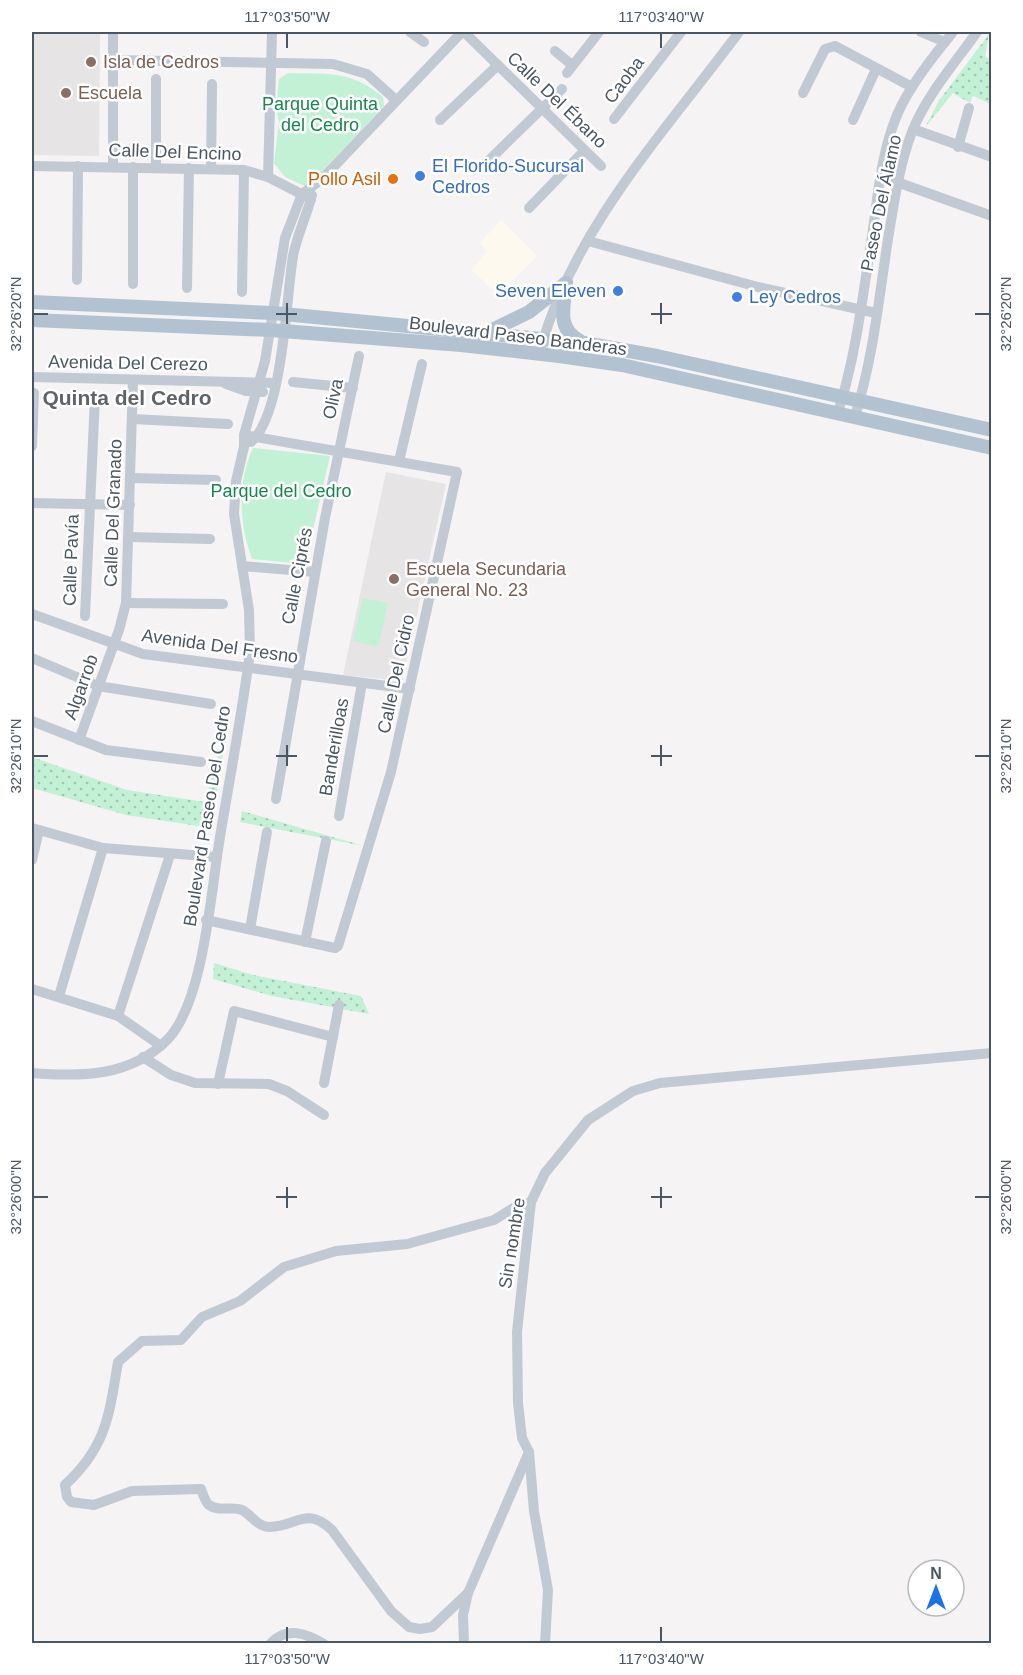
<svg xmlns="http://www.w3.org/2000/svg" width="1023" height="1675" viewBox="0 0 1023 1675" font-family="Arial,sans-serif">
<defs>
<pattern id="grass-dots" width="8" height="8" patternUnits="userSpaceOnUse" patternTransform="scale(1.5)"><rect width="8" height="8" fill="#c3f1d5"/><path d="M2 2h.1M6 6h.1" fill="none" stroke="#a0c6b0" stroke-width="1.8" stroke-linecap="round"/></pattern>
</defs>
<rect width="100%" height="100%" fill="#f5f3f3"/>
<polygon fill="#fdf9ef" points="501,220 537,256 498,295 472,270 487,251 480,243"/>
<g fill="#e6e4e5">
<polygon points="32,32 100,32 99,156 32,155"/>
<polygon points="386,472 446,484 402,681 343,675"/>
</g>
<g fill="url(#grass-dots)">
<polygon points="989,34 985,56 991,60 991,104 973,96 970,103 953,93 926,126 938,102"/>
<polygon points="228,719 212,828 126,815 32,788 32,757 127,790 205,802"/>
<polygon points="242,811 364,846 240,822"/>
<polygon points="214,963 253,975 361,996 369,1014 272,996 213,979"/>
</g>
<g fill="#c3f1d5">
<path d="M288,73C328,74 350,70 383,97L384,106L307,187L285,177L274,163L279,122L276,108L279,79Z"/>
<path d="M253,448L330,456L305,564L252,559C239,523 237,483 253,448Z"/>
<polygon points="363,598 388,603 378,647 353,641"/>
</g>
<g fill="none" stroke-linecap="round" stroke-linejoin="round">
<g stroke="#c1cad2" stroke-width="10">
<polyline points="410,32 424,42"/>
<polyline points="464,32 601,166"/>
<polyline points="921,32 945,42"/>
<polyline points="555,51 572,65"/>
<polyline points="112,60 333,64 367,74 396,100"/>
<polyline points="567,73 599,32"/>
<polyline points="156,79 156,168"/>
<polyline points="803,93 825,49 835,46 912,87"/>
<polyline points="614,119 681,32"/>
<polyline points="440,120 498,65"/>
<polyline points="853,120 876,69"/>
<polyline points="913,129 992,157"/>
<polyline points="958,147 969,108"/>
<polyline points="484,165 562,89"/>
<polyline points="32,166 244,170 268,177 311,199"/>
<polyline points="113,167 113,32"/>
<polyline points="211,169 212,84"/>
<polyline points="880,176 992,216"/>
<polyline points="268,177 272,32"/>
<polyline points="529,208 584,151"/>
<polyline points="588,241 758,287 876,313"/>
<polyline points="77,280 78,166"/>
<polyline points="133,284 133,167"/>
<polyline points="187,288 189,168"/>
<polyline points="242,292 244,170"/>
<path d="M542,344C576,226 667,129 739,32"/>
<polyline points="32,377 276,383"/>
<polyline points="293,382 353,388"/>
<polyline points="226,384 246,391 263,392"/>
<path d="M838,412C856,356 863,294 872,236C878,195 881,154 897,115C910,85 933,57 953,32"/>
<path d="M855,416C873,359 879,298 888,239C894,203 899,166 912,132C926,96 955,63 977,32"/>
<polyline points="133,419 228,424"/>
<path d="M251,442C283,415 286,298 293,256C297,235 307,215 312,195"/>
<polyline points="32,446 34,393"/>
<polyline points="399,461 422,364"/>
<polyline points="131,478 216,480"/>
<polyline points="32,503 130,505"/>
<polyline points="129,537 210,539"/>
<polyline points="242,566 315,572"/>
<polyline points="126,603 223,604"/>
<polyline points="32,614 143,654 410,689"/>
<polyline points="85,616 95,397"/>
<polyline points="32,658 98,686 211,704"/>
<polyline points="32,721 106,750 201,762"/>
<polyline points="79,740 119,630 126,603 133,381"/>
<polyline points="276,799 325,518 359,356"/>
<polyline points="339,816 362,683"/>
<polyline points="32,828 103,848 217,857"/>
<polyline points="32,860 39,830"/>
<polyline points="206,920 335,948 338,946 391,772 457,472 244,435"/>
<polyline points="250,929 267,832"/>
<polyline points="305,942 326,841"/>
<polyline points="32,989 118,1016 161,1046"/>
<polyline points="59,996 103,848"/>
<polyline points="118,1016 170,855"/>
<polyline points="143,1057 171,1075 195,1083 269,1084 287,1091 324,1115"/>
<path d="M32,1073C81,1077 131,1077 168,1039C204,1001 211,890 220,837C230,776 242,714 250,652L249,610L234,514L236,481L244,447V435L265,361L285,238L302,194L322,179L462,32"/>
<polyline points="324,1083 339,1005"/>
<polyline points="218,1084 234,1011 333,1037"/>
<path d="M468,1593L432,1627L420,1629L409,1627L391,1611L332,1530C306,1506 297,1526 270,1527C257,1527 252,1515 242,1510C232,1506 218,1512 209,1505C205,1502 203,1494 201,1489L132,1491L94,1505L71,1502L67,1497L65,1485C107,1446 109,1415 118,1362L142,1341L181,1340L202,1317L240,1301L284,1267L336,1251L407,1244L494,1220L515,1207L531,1202"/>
<path d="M270,1644C286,1626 306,1633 324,1644"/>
<polyline points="464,1644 463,1615 468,1593 529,1452"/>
<polyline points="545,1644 548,1590 534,1511 529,1452 522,1438 518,1403 517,1332 531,1202 545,1173 588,1120 633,1091 660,1083 992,1053"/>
</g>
<g stroke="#b3c2d1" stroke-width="14">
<path d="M566,283C564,306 556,329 580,341"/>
<polyline points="32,302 273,313 584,343 657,356 992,430"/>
<polyline points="32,320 270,330 461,345 559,356 622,365 992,448"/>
<polyline points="490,331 529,312 566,283"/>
</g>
</g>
<path fill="none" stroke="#4a5661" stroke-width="2" d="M287,33V48M661,33V48M287,303V324M661,303V324M33,314H48M276,314H297M651,314H672M975,314H990M287,745V766M661,745V766M33,756H48M276,756H297M651,756H672M975,756H990M287,1187V1208M661,1187V1208M33,1197H48M276,1197H297M651,1197H672M975,1197H990M287,1627V1642M661,1627V1642"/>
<g fill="#8d6e63" stroke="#fff" stroke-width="2">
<circle cx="91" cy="62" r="6"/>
<circle cx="66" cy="93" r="6"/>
<circle cx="394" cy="579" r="6"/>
</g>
<g fill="#3f7fe0" stroke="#fff" stroke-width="2">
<circle cx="420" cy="176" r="6"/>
<circle cx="618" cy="291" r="6"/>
<circle cx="737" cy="297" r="6"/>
</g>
<circle fill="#e8710a" stroke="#fff" stroke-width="2" cx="393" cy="179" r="6"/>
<g text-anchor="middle" stroke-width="5" stroke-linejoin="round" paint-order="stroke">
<g font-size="18" fill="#785e54" stroke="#fff" text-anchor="start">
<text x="103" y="68">Isla de Cedros</text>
<text x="78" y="99">Escuela</text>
<text x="406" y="575">Escuela Secundaria<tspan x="406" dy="21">General No. 23</tspan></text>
</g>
<g font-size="18" fill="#4a5661" stroke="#fff">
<text transform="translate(624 80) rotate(-53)" y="6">Caoba</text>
<text transform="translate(557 100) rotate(44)" y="6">Calle Del Ébano</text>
<text transform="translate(175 152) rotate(2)" y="6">Calle Del Encino</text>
<text transform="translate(881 203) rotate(-78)" y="6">Paseo Del Álamo</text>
<text transform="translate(518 336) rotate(7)" y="6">Boulevard Paseo Banderas</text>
<text transform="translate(128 363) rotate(1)" y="6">Avenida Del Cerezo</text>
<text transform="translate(333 399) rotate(-78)" y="6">Oliva</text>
<text transform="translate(113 513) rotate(-88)" y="6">Calle Del Granado</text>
<text transform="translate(71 560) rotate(-88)" y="6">Calle Pavía</text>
<text transform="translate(297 576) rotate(-79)" y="6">Calle Ciprés</text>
<text transform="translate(220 646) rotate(8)" y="6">Avenida Del Fresno</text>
<text transform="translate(396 674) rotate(-78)" y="6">Calle Del Cidro</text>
<text transform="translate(81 687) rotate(-70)" y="6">Algarrob</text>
<text transform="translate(334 747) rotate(-80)" y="6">Banderilloas</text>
<text transform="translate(207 816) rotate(-81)" y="6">Boulevard Paseo Del Cedro</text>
<text transform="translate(512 1243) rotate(-81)" y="6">Sin nombre</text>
</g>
<g font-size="18" fill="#17864f" stroke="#fff">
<text x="320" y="110">Parque Quinta<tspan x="320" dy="21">del Cedro</tspan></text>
<text x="281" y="497">Parque del Cedro</text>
</g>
<g font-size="18" fill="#366cbe" stroke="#fff" text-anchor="start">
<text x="432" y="172">El Florido-Sucursal<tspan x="432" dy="21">Cedros</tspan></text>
<text x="606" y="297" text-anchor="end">Seven Eleven</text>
<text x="749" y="303">Ley Cedros</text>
</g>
<g font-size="18" fill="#c56008" stroke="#fff" text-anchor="end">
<text x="381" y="185">Pollo Asil</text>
</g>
<g font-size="21" font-weight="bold" fill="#5f6368" stroke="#fff">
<text x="127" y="405">Quinta del Cedro</text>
</g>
</g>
<rect width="1023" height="1675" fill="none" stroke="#ffffff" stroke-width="66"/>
<g transform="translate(936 1588)"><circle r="28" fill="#ffffff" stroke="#b7bbc0" stroke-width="1.5"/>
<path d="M0-4.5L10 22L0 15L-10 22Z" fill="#1a73e8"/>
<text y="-9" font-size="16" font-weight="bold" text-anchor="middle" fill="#4a5661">N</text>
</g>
<rect x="33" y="33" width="957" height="1609" fill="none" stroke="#4a5661" stroke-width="2"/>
<g font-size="15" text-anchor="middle" fill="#4a5661">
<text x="287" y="22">117°03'50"W</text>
<text x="661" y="22">117°03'40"W</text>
<text transform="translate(16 314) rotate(-90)" y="5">32°26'20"N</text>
<text transform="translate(1006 314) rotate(-90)" y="5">32°26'20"N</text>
<text transform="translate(16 756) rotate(-90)" y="5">32°26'10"N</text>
<text transform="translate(1006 756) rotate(-90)" y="5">32°26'10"N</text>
<text transform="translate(16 1197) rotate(-90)" y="5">32°26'00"N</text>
<text transform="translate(1006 1197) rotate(-90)" y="5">32°26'00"N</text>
<text x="287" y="1664">117°03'50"W</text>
<text x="661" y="1664">117°03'40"W</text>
</g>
</svg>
